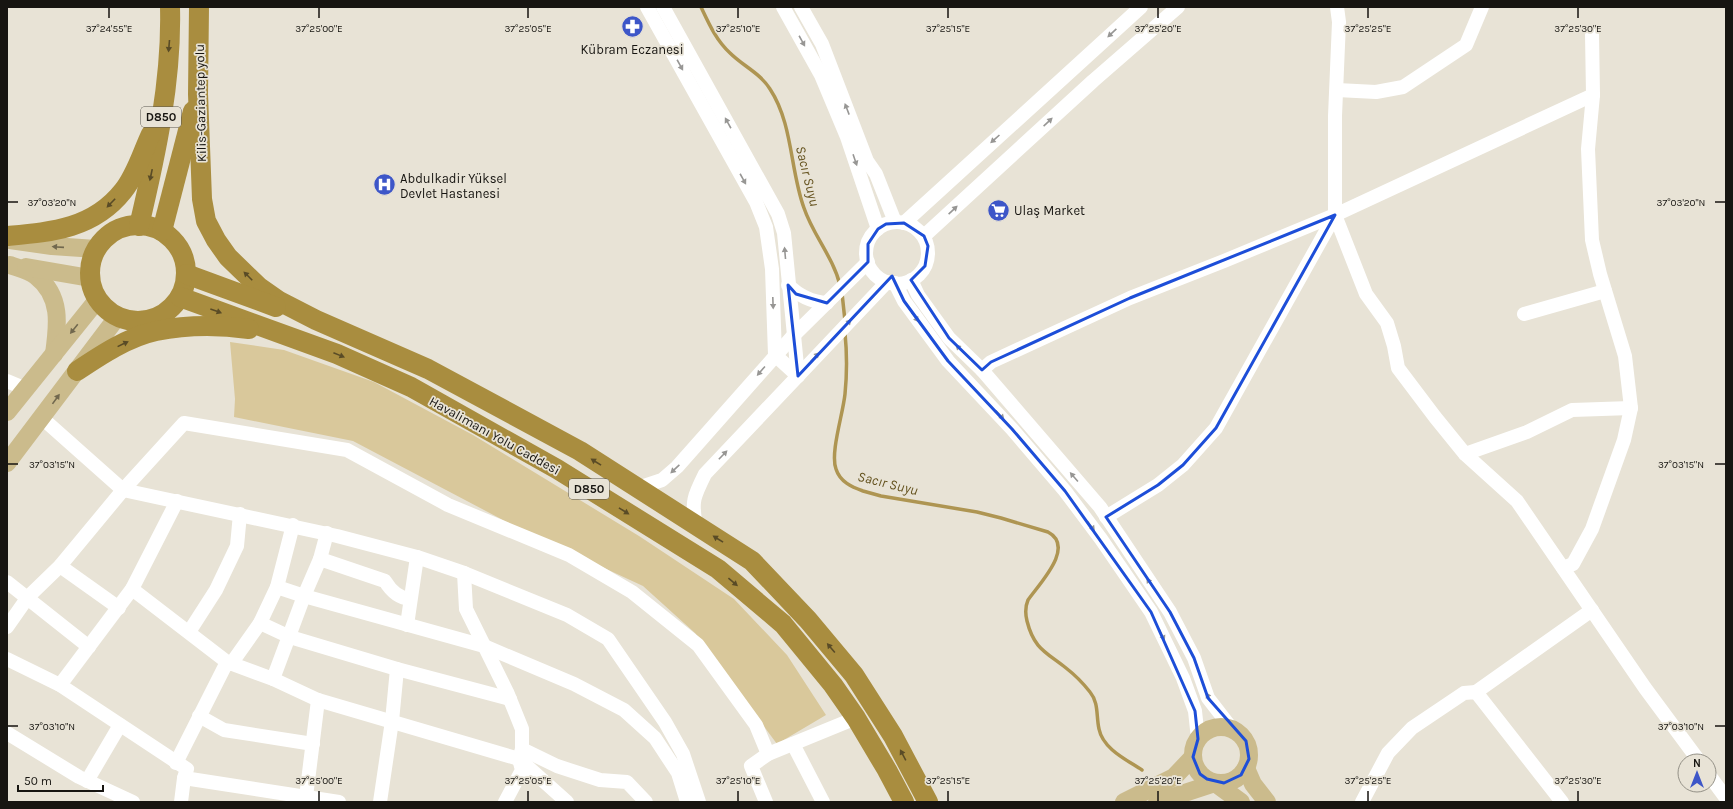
<svg xmlns="http://www.w3.org/2000/svg" width="1733" height="809" viewBox="0 0 1733 809" font-family="Karla,sans-serif">
<rect width="100%" height="100%" fill="#e8e3d6"/>
<polygon fill="#d9c89b" points="230,342 284,350 374,382 473,435 639,536 734,599 787,655 826,715 777,744 695,633 643,586 522,530 353,441 234,417 235,399"/>
<g fill="none" stroke-linecap="round" stroke-linejoin="round">
<g stroke="#ae9552" stroke-width="3.5">
<path d="M701,7C709,24 716,40 730,53C743,66 760,73 770,89C793,124 790,170 804,208C813,235 833,257 840,285"/>
<polyline points="842,293 845,321"/>
<path d="M845,333C847,353 847,374 845,394C843,414 830,453 836,469C840,482 852,487 863,491L881,496L977,512L1001,518L1048,532C1076,547 1039,584 1028,600C1025,607 1025,613 1027,621C1034,649 1046,652 1066,668C1075,675 1083,683 1090,692C1099,703 1096,716 1099,729C1103,749 1127,760 1142,770"/>
</g>
<g stroke="#fff" stroke-width="14">
<polyline points="647,7 756,202 766,227 772,269 775,355 798,376"/>
<polyline points="663,7 778,214 784,233 798,376"/>
<polyline points="783,7 821,75 847,137 878,229"/>
<polyline points="801,7 822,44 867,161 876,174 895,222"/>
<polyline points="1337,90 1376,92 1403,87 1466,45 1482,7"/>
<polyline points="1335,215 1366,294 1387,323 1394,346 1398,368 1435,417 1465,454 1517,501 1645,688 1699,761"/>
<circle cx="897" cy="253" r="31"/>
<polyline points="904,223 1141,7"/>
<polyline points="924,236 1093,81 1178,7"/>
<polyline points="911,280 918,295 949,338 982,370 1100,507 1170,612 1194,658 1208,698 1232,729"/>
<polyline points="895,283 904,301 948,361 1012,429 1065,491 1101,539 1151,612 1183,678 1195,711 1198,739"/>
<path d="M788,285C799,296 811,302 827,303"/>
<polyline points="1524,314 1605,291"/>
<polyline points="982,370 991,362 1130,298 1224,261 1335,215 1593,95"/>
<polyline points="7,381 26,389"/>
<polyline points="42,418 123,490 337,536 417,557 464,573 466,609 507,692 522,729 522,749 519,759 522,770 505,802"/>
<polyline points="1465,454 1527,432 1572,410 1631,408"/>
<polyline points="638,488 662,480 677,467 793,336 868,262"/>
<polyline points="1106,517 1158,485 1183,465 1216,428 1335,215 1335,116 1339,22 1337,7"/>
<path d="M696,525C691,502 694,496 705,474L887,282"/>
<path d="M320,559L385,581C391,591 398,598 410,599"/>
<polyline points="60,566 119,608"/>
<polyline points="1563,568 1573,564 1592,529 1624,440 1631,408 1625,356 1600,274 1592,240 1588,149 1593,95 1592,34"/>
<polyline points="464,573 567,615 608,639 665,722 683,754 699,802"/>
<polyline points="7,582 89,647"/>
<polyline points="277,587 304,596 484,646 574,684 624,710 655,738 678,773 687,802"/>
<polyline points="132,589 227,662 273,679 318,700 519,759 567,802"/>
<polyline points="260,623 290,637 397,669 510,699"/>
<polyline points="407,625 417,557"/>
<polyline points="7,627 28,597 60,566 123,490 184,423 347,450 448,505 569,555 632,592 698,645 756,725 768,754 856,718"/>
<polyline points="189,632 216,590 237,546 240,514"/>
<polyline points="7,659 60,685 187,769 184,778 181,802"/>
<polyline points="231,664 260,623 277,587 293,525"/>
<polyline points="273,679 304,596 320,559 327,533"/>
<polyline points="60,685 132,589 177,501"/>
<polyline points="1476,692 1592,610"/>
<polyline points="199,716 224,730 313,744"/>
<polyline points="7,733 79,777 133,802"/>
<polyline points="793,744 823,802"/>
<polyline points="522,749 557,766 600,780 627,782 646,802"/>
<polyline points="176,763 227,662"/>
<polyline points="1709,775 1726,798"/>
<polyline points="184,778 339,802"/>
<polyline points="87,781 120,725"/>
<polyline points="306,797 318,700"/>
<polyline points="380,802 392,721 397,669"/>
<polyline points="766,802 751,766 768,754"/>
<polyline points="1362,802 1388,753 1412,728 1464,693 1476,692 1562,802"/>
</g>
<g stroke="#cbbb8c" stroke-width="18">
<polyline points="10,240 52,246 96,249"/>
<path d="M10,265C18,268 30,271 36,276C62,296 58,325 54,354"/>
<polyline points="26,267 90,278"/>
<polyline points="7,412 98,299"/>
<polyline points="7,463 118,316"/>
<circle cx="1221" cy="755" r="28"/>
<polyline points="1246,768 1253,784 1267,802"/>
<polyline points="1124,802 1174,777 1193,757"/>
<polyline points="1157,802 1215,783 1241,802"/>
</g>
<g stroke="#a98d3f" stroke-width="20">
<polyline points="199,7 198,94 202,199 206,221 216,240 228,257 259,287 279,301 316,320 428,369 580,451 752,561 808,620 854,675 893,736 928,802"/>
<circle cx="138" cy="273" r="48"/>
<path d="M139,226C156,154 172,81 170,7"/>
<polyline points="162,231 193,111"/>
<path d="M7,236C51,232 93,229 123,191C136,175 142,153 151,134"/>
<polyline points="186,274 276,307"/>
<polyline points="180,297 337,354 411,387 557,469 718,569 783,624 833,685 856,718 887,770 904,802"/>
<path d="M77,371C101,355 128,337 156,331C186,325 219,325 249,329"/>
</g>
</g>
<defs><path id="oneway-solid" d="M-6-.8H1V-3.2L6.5 0L1 3.2V.8H-6Z"/></defs>
<g fill="#979694">
<use href="#oneway-solid" transform="translate(1112 33) rotate(137)"/>
<use href="#oneway-solid" transform="translate(802 41) rotate(61)"/>
<use href="#oneway-solid" transform="translate(680 65) rotate(61)"/>
<use href="#oneway-solid" transform="translate(847 109) rotate(-111)"/>
<use href="#oneway-solid" transform="translate(1048 122) rotate(-43)"/>
<use href="#oneway-solid" transform="translate(728 123) rotate(-119)"/>
<use href="#oneway-solid" transform="translate(995 139) rotate(138)"/>
<use href="#oneway-solid" transform="translate(855 160) rotate(71)"/>
<use href="#oneway-solid" transform="translate(743 179) rotate(61)"/>
<use href="#oneway-solid" transform="translate(953 210) rotate(-43)"/>
<use href="#oneway-solid" transform="translate(785 253) rotate(-95)"/>
<use href="#oneway-solid" transform="translate(773 303) rotate(88)"/>
<use href="#oneway-solid" transform="translate(915 317) rotate(53)"/>
<use href="#oneway-solid" transform="translate(847 324) rotate(-46)"/>
<use href="#oneway-solid" transform="translate(960 349) rotate(-136)"/>
<use href="#oneway-solid" transform="translate(815 357) rotate(-47)"/>
<use href="#oneway-solid" transform="translate(761 371) rotate(131)"/>
<use href="#oneway-solid" transform="translate(1000 415) rotate(47)"/>
<use href="#oneway-solid" transform="translate(723 455) rotate(-46)"/>
<use href="#oneway-solid" transform="translate(675 469) rotate(137)"/>
<use href="#oneway-solid" transform="translate(1074 477) rotate(-131)"/>
<use href="#oneway-solid" transform="translate(1091 526) rotate(53)"/>
<use href="#oneway-solid" transform="translate(1150 583) rotate(-124)"/>
<use href="#oneway-solid" transform="translate(1162 635) rotate(64)"/>
<use href="#oneway-solid" transform="translate(1209 698) rotate(-119)"/>
</g>
<g fill="#594b26">
<use href="#oneway-solid" transform="translate(169 46) rotate(95)"/>
<use href="#oneway-solid" transform="translate(151 175) rotate(102)"/>
<use href="#oneway-solid" transform="translate(111 203) rotate(134)"/>
<use href="#oneway-solid" transform="translate(248 276) rotate(-135)"/>
<use href="#oneway-solid" transform="translate(216 311) rotate(20)"/>
<use href="#oneway-solid" transform="translate(123 344) rotate(-26)"/>
<use href="#oneway-solid" transform="translate(339 355) rotate(22)"/>
<use href="#oneway-solid" transform="translate(596 462) rotate(-148)"/>
<use href="#oneway-solid" transform="translate(624 511) rotate(32)"/>
<use href="#oneway-solid" transform="translate(718 539) rotate(-148)"/>
<use href="#oneway-solid" transform="translate(733 582) rotate(40)"/>
<use href="#oneway-solid" transform="translate(831 648) rotate(-130)"/>
<use href="#oneway-solid" transform="translate(903 755) rotate(-118)"/>
</g>
<g fill="#71684e">
<use href="#oneway-solid" transform="translate(58 247) rotate(-176)"/>
<use href="#oneway-solid" transform="translate(74 329) rotate(129)"/>
<use href="#oneway-solid" transform="translate(56 399) rotate(-54)"/>
</g>
<path fill="none" stroke="#1d4ed8" stroke-width="3" stroke-linejoin="round" d="M1335,215L1216,428L1183,465L1158,485L1106,517L1170,612L1194,658L1208,698L1246,741L1249,759L1241,775L1224,783L1207,779L1200,774L1193,757L1198,739L1195,711L1151,612L1065,491L1012,429L948,361L904,301L892,276L798,376L788,285L796,294L827,303L868,262V244L878,229L886,224L904,223L924,236L928,246L925,266L911,280L949,338L982,370L991,362L1130,298Z"/>
<path fill="none" stroke="#171511" stroke-width="1.5" d="M109,8V18M319,8V18M528,8V18M738,8V18M948,8V18M1158,8V18M1368,8V18M1578,8V18M8,202H18M1715,202H1725M8,464H18M1715,464H1725M8,726H18M1715,726H1725M319,791V801M528,791V801M738,791V801M948,791V801M1158,791V801M1368,791V801M1578,791V801"/>
<defs>
<symbol id="pharmacy-disc" viewBox="-11 -11 22 22"><circle r="9.5" fill="#3d56c8" stroke="#e8e3d6"/><path d="M-2-6h4v4h4v4h-4v4h-4v-4h-4v-4h4Z" fill="#fff"/></symbol>
<symbol id="hospital-disc" viewBox="-11 -11 22 22"><circle r="9.5" fill="#3d56c8" stroke="#e8e3d6"/><path d="M-5-5h3v3.5h4V-5h3V5h-3V1.5h-4V5h-3Z" fill="#fff"/></symbol>
<symbol id="supermarket-disc" viewBox="-11 -11 22 22"><circle r="9.5" fill="#3d56c8" stroke="#e8e3d6"/><path d="M-6-5.5h2.5l.6 2H6L4.5 2H-2.5L-4.4-4H-6ZM-1.5 3.2a1.3 1.3 0 1 0 .1 0ZM3 3.2a1.3 1.3 0 1 0 .1 0Z" fill="#fff"/></symbol>
</defs>
<g fill-rule="evenodd">
<use href="#pharmacy-disc" x="620" y="14" width="25" height="25"/>
<use href="#hospital-disc" x="372" y="172" width="25" height="25"/>
<use href="#supermarket-disc" x="986" y="198" width="25" height="25"/>
</g>
<g text-anchor="middle" stroke-width="3.5" stroke-linejoin="round" paint-order="stroke">
<g fill="#e8e3d6" stroke="#56534c" stroke-width="1">
<rect x="141" y="107" width="40" height="20" rx="3"/>
<rect x="569" y="479" width="40" height="20" rx="3"/>
</g>
<g font-size="12" font-weight="bold" fill="#171511">
<text x="161" y="121">D850</text>
<text x="589" y="493">D850</text>
</g>
<g font-size="13" fill="#171511" stroke="#e8e3d6" text-anchor="start">
<text x="632" y="54" text-anchor="middle">Kübram Eczanesi</text>
<text x="400" y="183">Abdulkadir Yüksel<tspan x="400" dy="15">Devlet Hastanesi</tspan></text>
<text x="1014" y="215">Ulaş Market</text>
</g>
<g font-size="13" fill="#171511" stroke="#e8e3d6">
<text transform="translate(200 103) rotate(-91)" y="5">Kilis-Gaziantep yolu</text>
<text transform="translate(495 435) rotate(29)" y="5">Havalimanı Yolu Caddesi</text>
</g>
<g font-size="14" font-style="italic" fill="#665420" stroke="#e8e3d6">
<text transform="translate(808 176) rotate(76)" y="5">Sacır Suyu</text>
<text transform="translate(888 483) rotate(14)" y="5">Sacır Suyu</text>
</g>
</g>
<g font-size="10" text-anchor="middle" fill="#171511" stroke="#e8e3d6" stroke-width="3.5" stroke-linejoin="round" paint-order="stroke">
<text x="109" y="32">37°24'55"E</text>
<text x="319" y="32">37°25'00"E</text>
<text x="528" y="32">37°25'05"E</text>
<text x="738" y="32">37°25'10"E</text>
<text x="948" y="32">37°25'15"E</text>
<text x="1158" y="32">37°25'20"E</text>
<text x="1368" y="32">37°25'25"E</text>
<text x="1578" y="32">37°25'30"E</text>
<text x="52" y="206">37°03'20"N</text>
<text x="1681" y="206">37°03'20"N</text>
<text x="52" y="468">37°03'15"N</text>
<text x="1681" y="468">37°03'15"N</text>
<text x="52" y="730">37°03'10"N</text>
<text x="1681" y="730">37°03'10"N</text>
<text x="319" y="784">37°25'00"E</text>
<text x="528" y="784">37°25'05"E</text>
<text x="738" y="784">37°25'10"E</text>
<text x="948" y="784">37°25'15"E</text>
<text x="1158" y="784">37°25'20"E</text>
<text x="1368" y="784">37°25'25"E</text>
<text x="1578" y="784">37°25'30"E</text>
</g>
<rect width="1733" height="809" fill="none" stroke="#171511" stroke-width="16"/>
<g transform="translate(1697 773)"><circle r="19" fill="#e8e3d6" stroke="#949187"/>
<path d="M0-3L7 15L0 10L-7 15Z" fill="#3d56c8"/>
<text y="-6" font-size="11" font-weight="bold" text-anchor="middle" fill="#171511">N</text>
</g>
<path d="M18 785v6h85v-6" fill="none" stroke="#171511" stroke-width="2"/>
<text x="24" y="785" font-size="12" fill="#171511" stroke="#e8e3d6" stroke-width="3" paint-order="stroke">50 m</text>
</svg>
